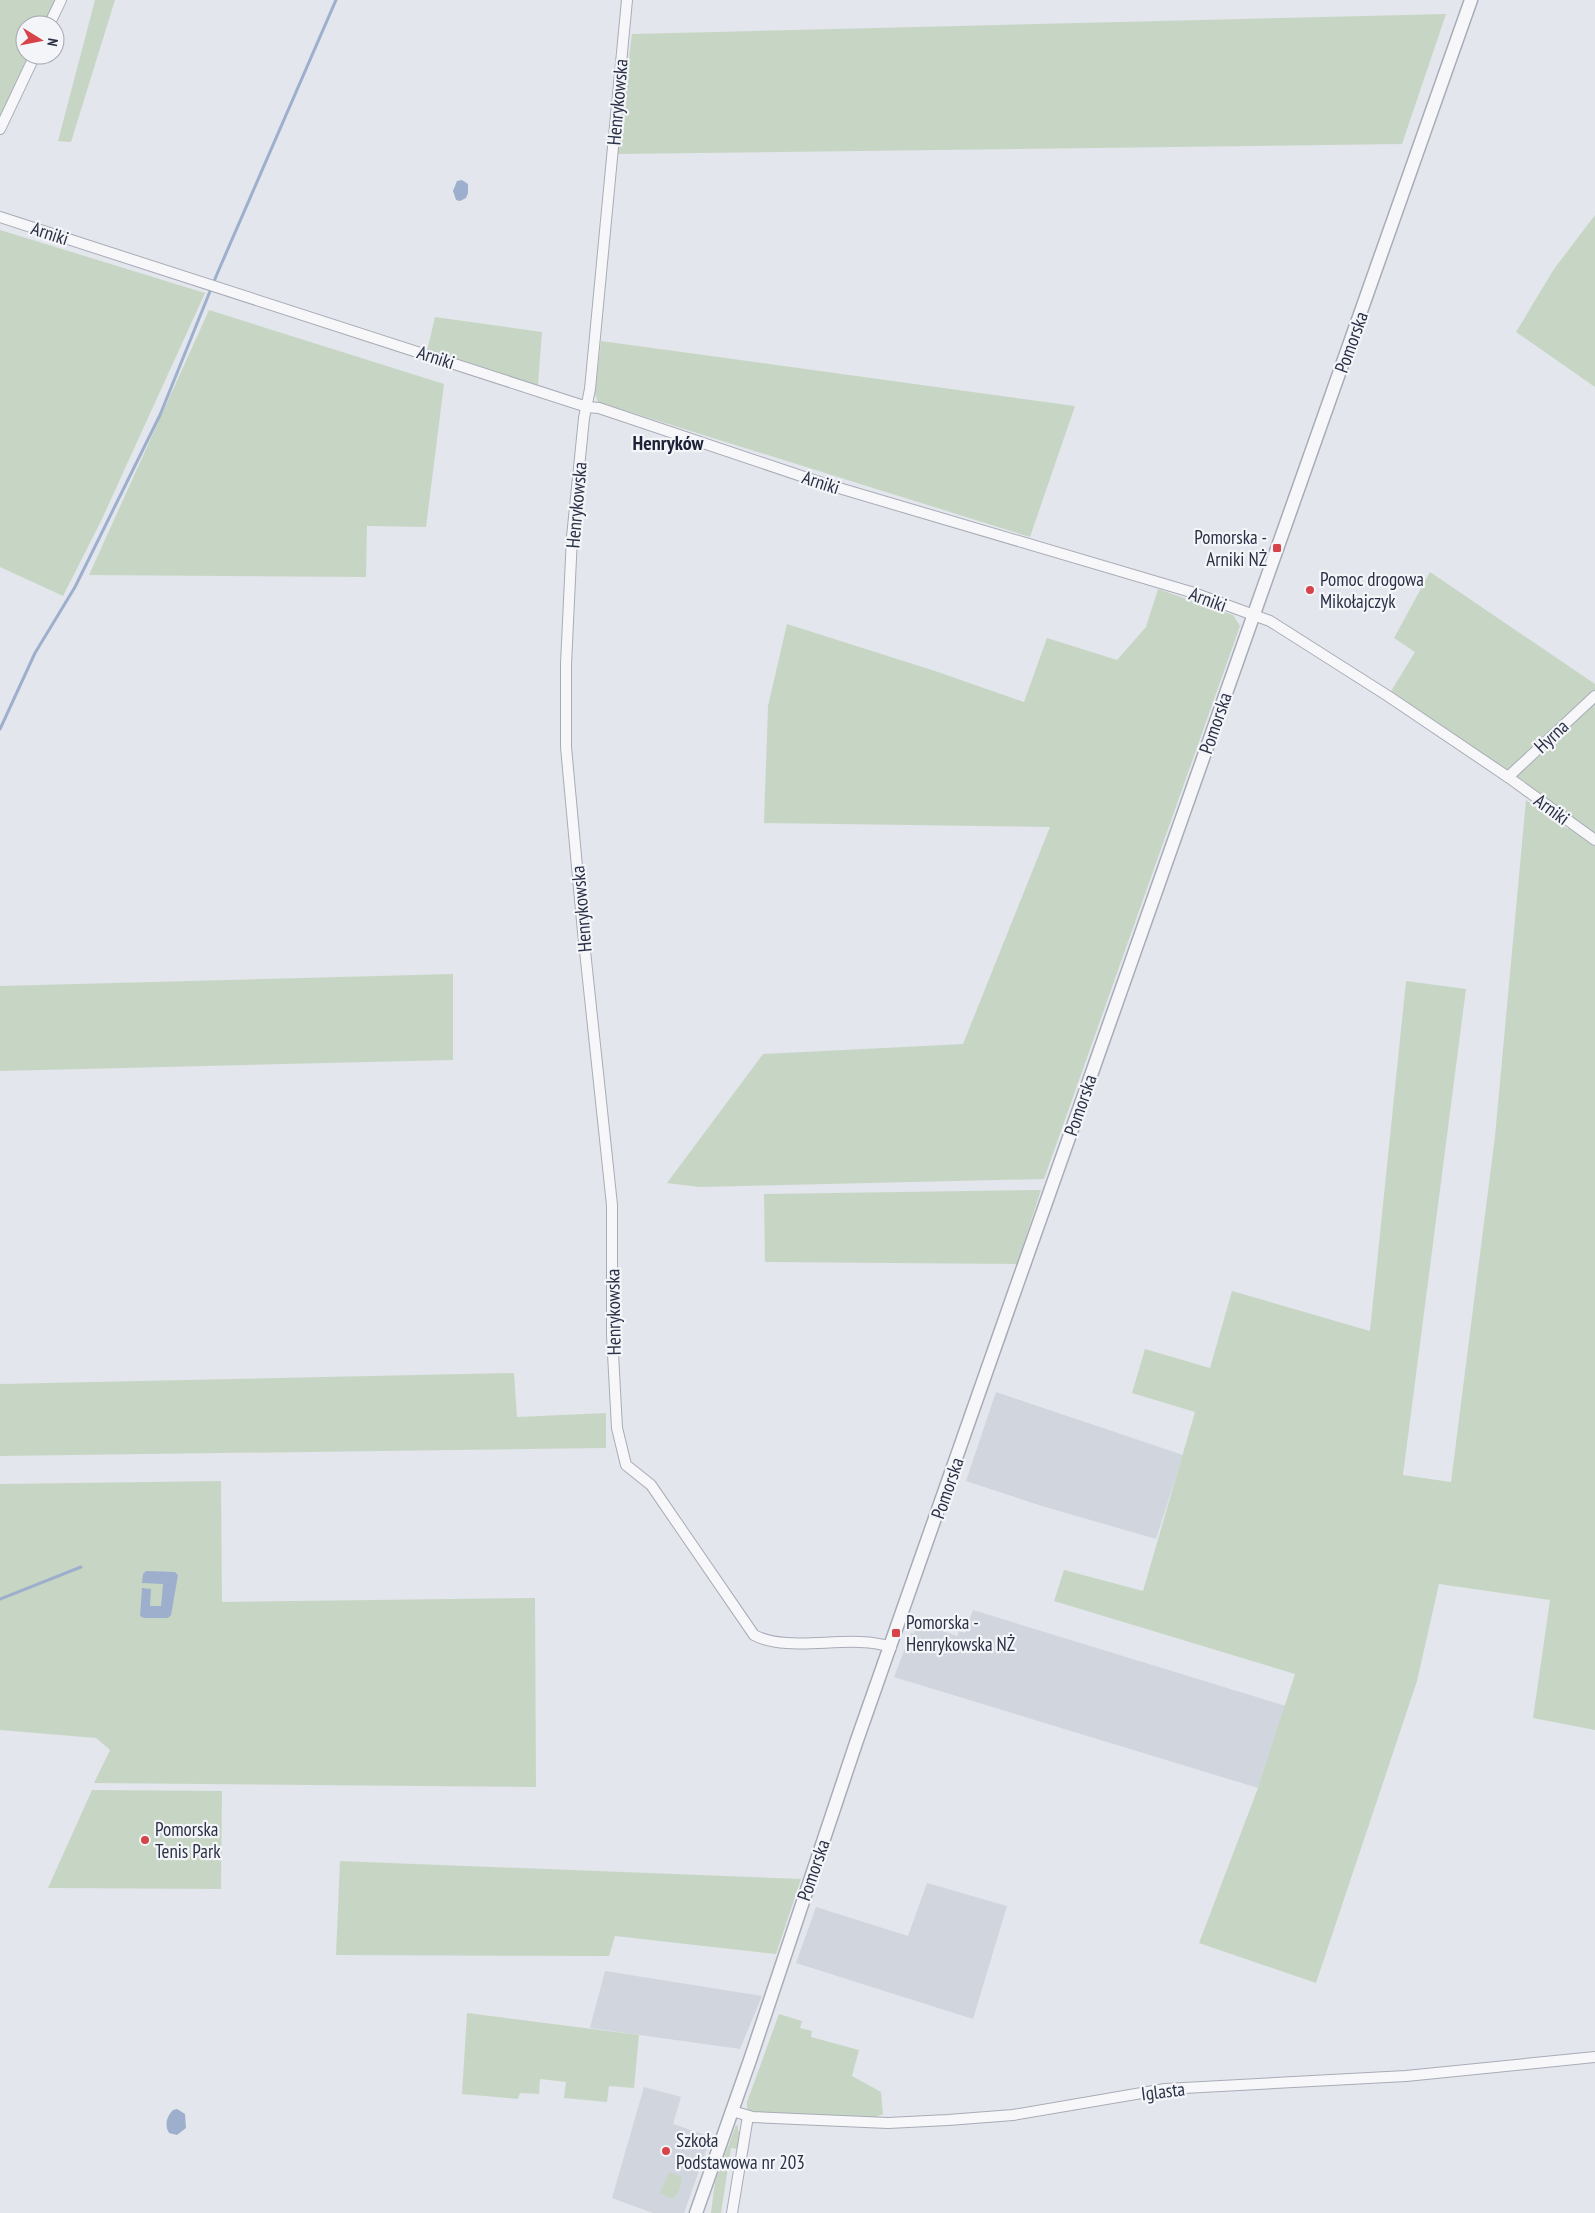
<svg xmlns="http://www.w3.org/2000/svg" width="1595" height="2213" viewBox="0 0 1595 2213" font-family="'PT Sans Narrow',sans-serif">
<rect width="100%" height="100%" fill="#e3e6ec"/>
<g fill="#d1d5de">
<polygon points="996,1392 1183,1455 1156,1539 1042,1506 966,1481"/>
<polygon points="973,1610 1286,1706 1258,1788 894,1677 911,1633 914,1633 917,1622 957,1636 959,1631 965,1633"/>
<polygon points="927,1883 1007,1906 973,2019 796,1963 816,1907 908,1936"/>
<polygon points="605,1971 762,1996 740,2049 590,2028"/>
<polygon points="644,2087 681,2097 673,2124 711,2137 684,2213 653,2213 612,2198"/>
</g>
<g fill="#c7d6c4">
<polygon points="0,0 61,0 49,25 25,25 25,55 35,55 0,129"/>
<polygon points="95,0 115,0 71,142 58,141"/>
<polygon points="1446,14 1402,144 617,154 632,34"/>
<polygon points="1595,215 1595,387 1516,332 1554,269"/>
<polygon points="0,230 205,293 101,521 63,596 0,567"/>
<polygon points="209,310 444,384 426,527 367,526 366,577 89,575"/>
<polygon points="435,317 542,332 538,385 427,351"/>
<polygon points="601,341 1075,406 1030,537 598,402 595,394"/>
<polygon points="1430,572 1595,684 1595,1730 1533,1718 1550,1600 1439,1584 1417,1681 1316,1983 1199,1943 1258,1788 1295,1674 1054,1601 1064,1570 1143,1591 1195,1412 1132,1393 1145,1349 1210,1368 1232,1291 1370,1331 1406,981 1466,989 1403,1475 1451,1482 1495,1136 1526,800 1568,829 1569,822 1388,696 1415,652 1394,638"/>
<polygon points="1158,589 1233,615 1240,626 1044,1179 699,1187 667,1183 763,1054 963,1044 1050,827 764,823 768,706 787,624 935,671 1024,702 1047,638 1117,660 1146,627"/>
<polygon points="453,974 453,1060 0,1071 0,986"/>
<polygon points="1041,1190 1017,1264 765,1262 764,1194"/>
<polygon points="514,1373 517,1417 606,1413 606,1448 0,1456 0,1384"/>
<polygon points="221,1481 222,1602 535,1598 536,1787 94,1783 110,1750 96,1738 0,1730 0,1484"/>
<polygon points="92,1790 222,1791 221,1889 48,1888"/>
<polygon points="340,1861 801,1879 776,1954 615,1936 609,1956 336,1955"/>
<polygon points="467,2013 639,2035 634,2088 609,2086 607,2102 564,2098 566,2082 540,2079 539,2094 520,2093 518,2099 462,2094"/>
<polygon points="779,2014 802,2021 800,2028 812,2031 811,2037 859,2050 852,2076 881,2092 883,2114 874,2118 753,2113 747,2109 747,2102"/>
<polygon points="736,2125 738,2126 738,2131 741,2134 738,2149 731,2148 721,2213 711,2213 715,2182"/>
<polygon points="669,2172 682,2177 680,2189 673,2199 660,2193"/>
</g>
<g fill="#9dafcd">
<polygon points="462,180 468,184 468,193 466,198 460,201 456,200 453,191 457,181"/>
<polygon points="146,1571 175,1572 178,1575 171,1615 168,1618 144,1618 140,1616 142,1588 151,1589 150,1606 161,1606 163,1584 142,1583 143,1574"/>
<path d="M177,2109L185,2114L186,2128L177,2135L169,2133C164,2125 167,2116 173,2110Z"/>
</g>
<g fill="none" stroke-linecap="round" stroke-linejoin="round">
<g stroke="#9dafcd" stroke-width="3">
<polyline points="0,729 35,653 75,587 160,415 217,274 336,0"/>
<polyline points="0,1599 81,1567"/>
</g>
<defs>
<g id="minor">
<path d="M627,0L590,389L584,418L572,537L566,664V747L583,932L612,1205V1335L617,1428L626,1465L651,1485L754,1635C789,1654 851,1633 891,1647"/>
<polyline points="49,25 61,0"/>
<polyline points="0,129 35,55"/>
<polyline points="0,217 587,407 599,408 822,483 1191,592 1270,621 1388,696 1508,777 1595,840"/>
<polyline points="1508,777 1595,696"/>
<polyline points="732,2111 753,2117 888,2123 948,2120 1013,2115 1165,2089 1406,2076 1595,2057"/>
<polyline points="732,2213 748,2116"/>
</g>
<polyline id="tertiary" points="696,2213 750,2060 856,1743 1013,1296 1471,0"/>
</defs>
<use href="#minor" stroke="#a8acb7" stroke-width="12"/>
<use href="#tertiary" stroke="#a8acb7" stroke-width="15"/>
<use href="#minor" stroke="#f7f7fa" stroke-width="10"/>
<use href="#tertiary" stroke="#f7f7fa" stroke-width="12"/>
</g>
<g fill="#d6444a" stroke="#f4f5f9" stroke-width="2">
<rect x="1272" y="543" width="10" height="10" rx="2.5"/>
<circle cx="1310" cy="590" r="5"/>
<rect x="891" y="1628" width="10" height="10" rx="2.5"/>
<circle cx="145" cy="1840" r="5"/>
<circle cx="666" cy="2151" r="5"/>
</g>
<g text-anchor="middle" stroke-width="4.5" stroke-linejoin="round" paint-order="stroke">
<g font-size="19" fill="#2a3146" stroke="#f4f5f9">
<text transform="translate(617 102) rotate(-85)" y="7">Henrykowska</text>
<text transform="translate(50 233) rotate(18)" y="7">Arniki</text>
<text transform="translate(1351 342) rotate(-70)" y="7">Pomorska</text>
<text transform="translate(436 357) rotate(18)" y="7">Arniki</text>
<text transform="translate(821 482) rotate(18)" y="7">Arniki</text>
<text transform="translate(576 505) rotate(-85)" y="7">Henrykowska</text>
<text transform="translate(1208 599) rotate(20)" y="7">Arniki</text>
<text transform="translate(1215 723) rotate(-71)" y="7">Pomorska</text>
<text transform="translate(1551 736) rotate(-43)" y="7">Hyrna</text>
<text transform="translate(1552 809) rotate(36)" y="7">Arniki</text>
<text transform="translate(581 909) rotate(-95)" y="7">Henrykowska</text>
<text transform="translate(1080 1105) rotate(-71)" y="7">Pomorska</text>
<text transform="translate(613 1312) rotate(-91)" y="7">Henrykowska</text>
<text transform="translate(947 1488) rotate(-71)" y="7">Pomorska</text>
<text transform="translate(813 1870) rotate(-71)" y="7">Pomorska</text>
<text transform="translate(1163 2091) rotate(-7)" y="7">Iglasta</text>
</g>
<g font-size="19" fill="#2a3146" stroke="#f4f5f9" text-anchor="start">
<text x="1267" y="544" text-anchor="end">Pomorska -<tspan x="1267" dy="22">Arniki NŻ</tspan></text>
<text x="1320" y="586">Pomoc drogowa<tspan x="1320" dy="22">Mikołajczyk</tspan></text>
<text x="906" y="1629">Pomorska -<tspan x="906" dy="22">Henrykowska NŻ</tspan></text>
<text x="155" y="1836">Pomorska<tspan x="155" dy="22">Tenis Park</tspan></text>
<text x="676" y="2147">Szkoła<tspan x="676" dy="22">Podstawowa nr 203</tspan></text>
</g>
<g font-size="20" font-weight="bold" fill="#1c2237" stroke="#f4f5f9">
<text x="668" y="450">Henryków</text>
</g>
</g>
<g transform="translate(40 40) rotate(100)"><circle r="24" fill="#f4f5f9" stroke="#a3a7b1"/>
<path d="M0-4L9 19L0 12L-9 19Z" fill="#d6444a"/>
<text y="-8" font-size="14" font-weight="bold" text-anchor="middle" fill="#2a3146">N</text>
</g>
</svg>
